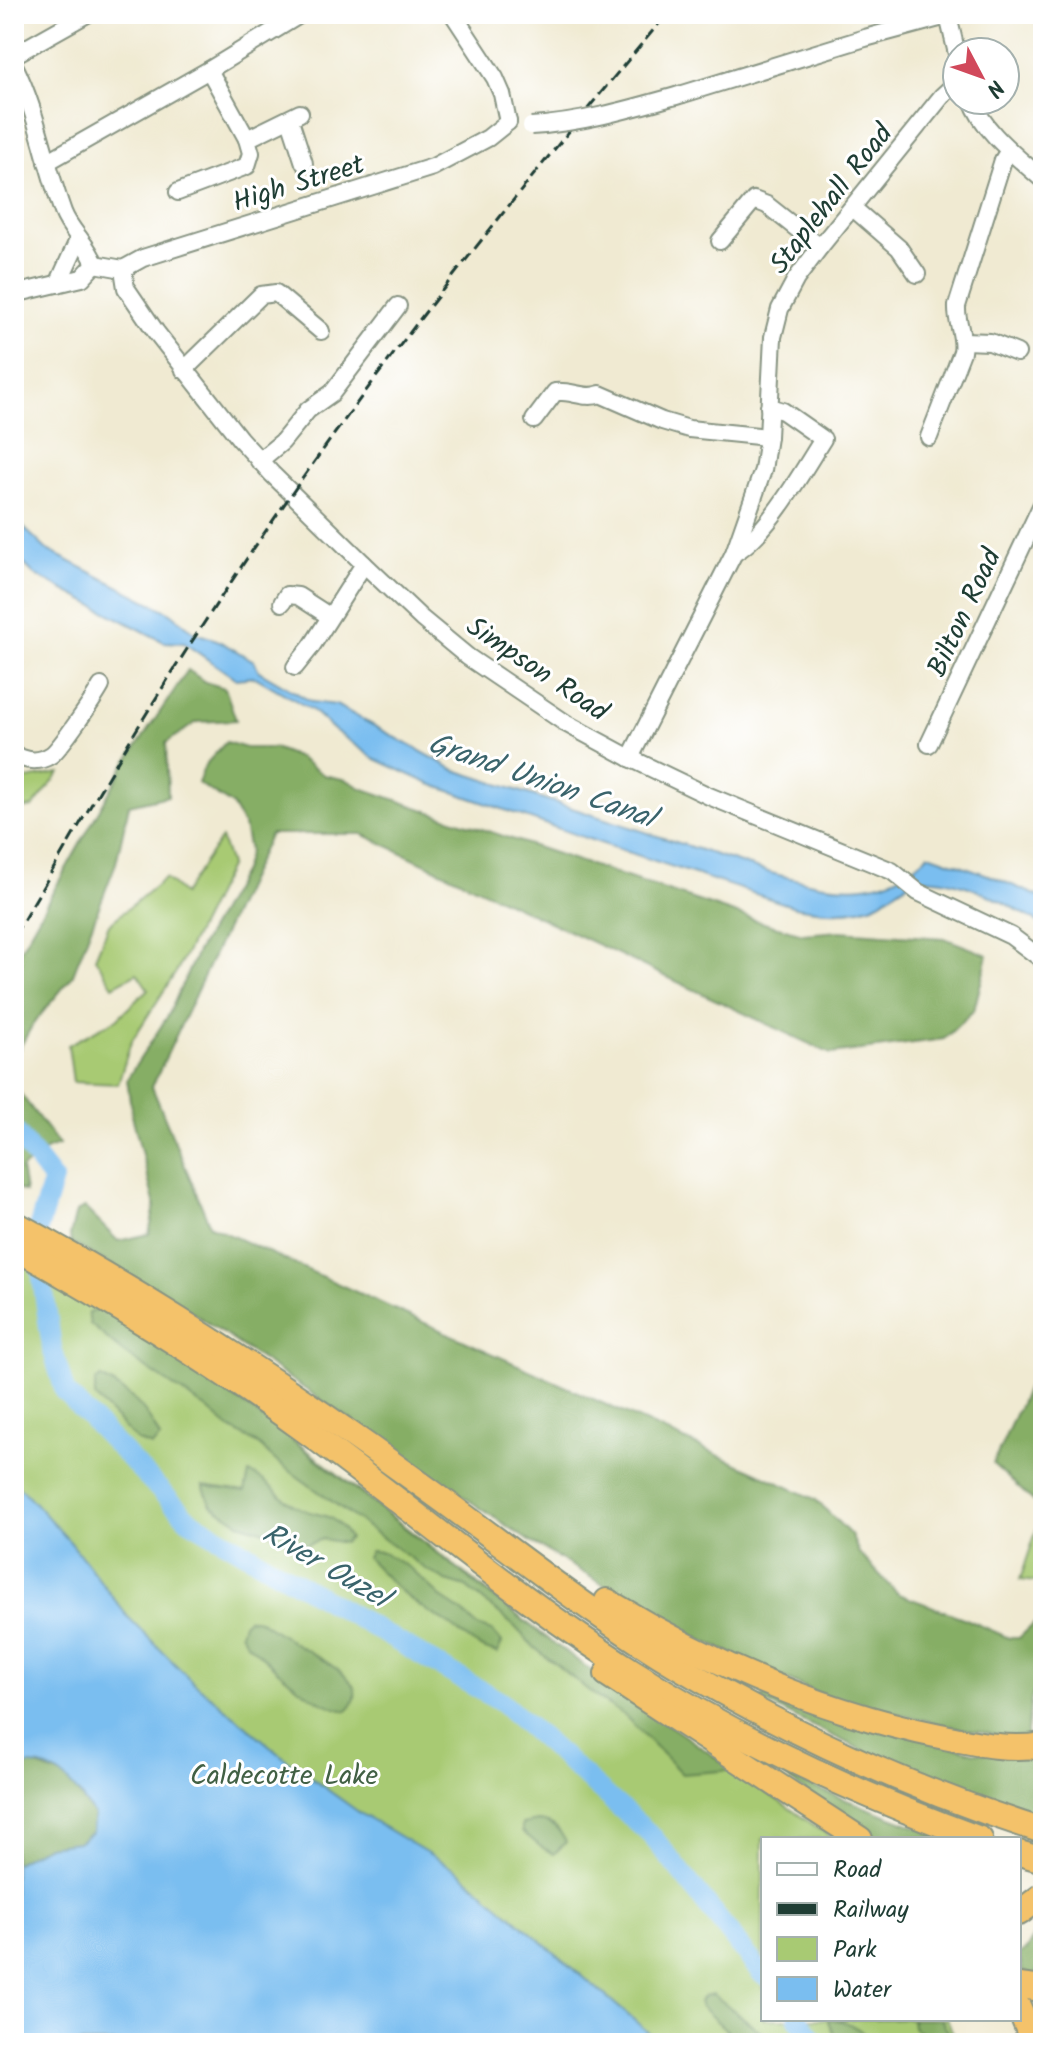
<svg xmlns="http://www.w3.org/2000/svg" width="1057" height="2057" viewBox="0 0 1057 2057" font-family="Kalam,sans-serif">
<rect width="100%" height="100%" fill="#fff"/>
<filter id="ink" filterUnits="userSpaceOnUse"><feTurbulence type="fractalNoise" baseFrequency=".0125" numOctaves="2"/><feDisplacementMap in="SourceGraphic" scale="16" xChannelSelector="R" yChannelSelector="G"/><feConvolveMatrix kernelMatrix="1 2 1 2 8 2 1 2 1" color-interpolation-filters="sRGB"/></filter>
<filter id="wash" filterUnits="userSpaceOnUse"><feTurbulence type="fractalNoise" baseFrequency=".006" numOctaves="4" result="noise"/><feDisplacementMap in="SourceGraphic" scale="32" xChannelSelector="R" yChannelSelector="G"/><feGaussianBlur stdDeviation="1.8" result="paint"/><feColorMatrix in="noise" values="0 0 0 0 0 0 0 0 0 0 0 0 0 0 0 0 0 1.4 0 .05"/><feComposite in="paint" operator="in"/></filter>
<g filter="url(#wash)">
<rect width="100%" height="100%" fill="#f0ead2"/>
<g fill="#a8ca73" stroke="#648454" stroke-width="2">
<polygon points="14,773 27,779 60,773 33,807 14,810"/>
<polygon points="221,838 230,865 178,969 131,1042 118,1084 73,1082 68,1045 117,1019 148,989 137,973 113,986 95,958 109,924 165,878 183,894"/>
<polygon points="14,1260 102,1309 224,1389 293,1439 584,1667 834,1839 763,1839 763,2019 947,2019 957,2043 14,2043"/>
<polygon points="1043,1511 1043,1583 1020,1580"/>
</g>
<g fill="#86ae65" stroke="#52764c" stroke-width="2">
<polygon points="188,670 205,682 225,688 236,720 197,722 166,743 168,796 129,805 116,863 72,977 33,1024 14,1058 14,961 124,766"/>
<polygon points="226,742 246,748 274,748 299,758 324,775 347,780 361,788 437,814 767,924 803,934 839,931 944,938 988,955 974,1010 944,1039 831,1054 362,834 270,834 152,1087 210,1226 815,1499 851,1535 859,1553 898,1594 966,1619 1009,1638 1019,1638 1038,1620 1043,1619 1043,1665 1031,1700 1026,1740 962,1729 823,1696 684,1632 526,1539 165,1294 71,1243 70,1236 76,1212 85,1208 118,1241 149,1234 155,1206 132,1115 127,1079 169,1014 196,954 243,871 249,851 244,826 232,805 198,783 205,765"/>
<polygon points="14,1085 59,1145 47,1149 21,1169 25,1192 14,1188"/>
<path d="M102,1309C246,1397 374,1505 507,1608C581,1665 657,1717 734,1770L682,1774L625,1716L598,1698L535,1648L514,1626L466,1587L446,1581L424,1568L276,1461L256,1443L228,1427L207,1409L124,1353L90,1324L88,1312Z"/>
<polygon points="1043,1352 1043,1510 993,1464"/>
<path d="M101,1378C130,1392 147,1409 160,1438L152,1446L137,1441L95,1397V1382Z"/>
<path d="M249,1473C268,1479 278,1497 296,1506C320,1520 330,1507 349,1538L344,1543L323,1539L300,1547L275,1534L239,1523L211,1505L203,1486L245,1492Z"/>
<path d="M370,1551L383,1552L411,1569L444,1600L464,1613L477,1626L492,1631L502,1643L497,1653C471,1646 464,1634 444,1621C437,1616 429,1613 423,1608C401,1594 385,1576 367,1558Z"/>
<path d="M248,1618L259,1620C273,1630 287,1639 301,1647C320,1659 378,1684 346,1711C308,1703 275,1667 247,1643L240,1633L243,1623Z"/>
<path d="M765,1695L973,1752L1034,1759L1043,1775V1817C944,1793 852,1746 761,1700Z"/>
<polygon points="29,1763 66,1777 94,1815 92,1832 78,1842 47,1846 14,1864 14,1768"/>
<polygon points="784,1776 948,1839 870,1839"/>
<path d="M538,1821C554,1822 559,1829 566,1842L554,1854L541,1847L522,1831V1824Z"/>
<polygon points="1037,1930 1043,1931 1043,1964 1038,1964 1035,1978 1022,1971 1019,1955 1027,1949"/>
<polygon points="713,1994 765,2035 770,2043 741,2043 701,2007 699,2002 704,1996"/>
<path d="M828,2019C846,2019 862,2030 874,2043H838Z"/>
<polygon points="912,2019 941,2019 954,2043 935,2043 913,2027"/>
</g>
<g fill="#7abef0" stroke="#4c7e92" stroke-width="2">
<path d="M14,504L23,527L47,550L171,613L195,633L217,640L254,661L259,671L312,702L336,705L455,770L771,873C827,888 883,901 929,854L991,876L1040,897L1043,899V925C1011,906 961,876 923,879C908,880 893,894 880,902C855,915 822,912 795,907L600,843L430,784L375,759L334,730L312,710L255,677L236,679L184,643L164,642L35,575L14,554Z"/>
<path d="M14,1484L24,1491L71,1543L128,1617L191,1680L293,1765L360,1813L460,1872L661,2043H14V1864L47,1846L78,1842L92,1832L94,1815C75,1786 52,1755 14,1768Z"/>
</g>
<g fill="none" stroke-linecap="round" stroke-linejoin="round">
<g stroke="#7abef0" stroke-width="20">
<polyline points="14,1130 53,1180 36,1236 52,1348 65,1392 188,1519 501,1702 652,1836 763,1975"/>
<polyline points="798,2019 817,2043"/>
</g>
</g>
</g>
<g filter="url(#ink)">
<g fill="none" stroke-linecap="round" stroke-linejoin="round">
<defs>
<g id="minor">
<polyline points="453,14 495,78 502,94 508,122"/>
<polyline points="948,16 957,54"/>
<polyline points="14,55 87,14"/>
<path d="M14,65C37,111 45,163 63,212C70,231 88,244 95,264"/>
<polyline points="209,70 247,139"/>
<polyline points="683,94 865,38 954,14"/>
<path d="M972,100C984,133 1018,157 1043,180"/>
<polyline points="290,120 304,163"/>
<polyline points="47,162 209,70 301,14"/>
<polyline points="178,192 247,166 251,153 247,139 300,113"/>
<polyline points="853,208 899,248 917,274"/>
<polyline points="720,241 754,200 767,205 820,247"/>
<polyline points="95,264 123,269 143,258 433,167 488,138 508,122"/>
<polyline points="123,269 126,288 156,332 240,439 272,474 364,564 422,619 468,657 567,724 630,758 709,796 892,871 918,892 1011,936 1043,960"/>
<polyline points="58,284 79,238"/>
<polyline points="14,294 82,278 95,264"/>
<polyline points="964,341 990,342 1017,353"/>
<polyline points="184,370 261,295 276,293 321,331"/>
<path d="M534,420L555,392C571,390 585,400 600,394L662,421L689,429L768,437"/>
<path d="M929,437L962,352C965,336 956,323 957,306L1003,160L1009,150"/>
<polyline points="259,461 282,442 308,410 332,393 398,306"/>
<path d="M734,553C767,535 802,472 823,439L783,411L769,407"/>
<polyline points="282,603 287,595 298,596 329,616"/>
<polyline points="295,667 311,647 364,564"/>
<polyline points="929,744 1043,502"/>
<path d="M14,754C25,761 39,763 51,755C60,749 95,697 101,686"/>
<polyline points="630,758 734,553 763,470 768,437 773,337 780,309 796,279 820,247 942,96 957,82"/>
</g>
<g id="highway">
<path d="M14,1223C153,1299 286,1386 415,1480C503,1543 587,1612 681,1668C794,1735 917,1791 1043,1831"/>
<path d="M14,1247C116,1304 216,1365 310,1434C418,1513 519,1600 632,1671C738,1739 862,1796 980,1839"/>
<path d="M607,1601C709,1663 823,1712 940,1736C974,1743 1008,1751 1043,1745"/>
<polyline points="607,1674 860,1839"/>
<polyline points="1019,1853 1043,1860"/>
<polyline points="1019,1913 1043,1895"/>
<polyline points="1019,1986 1043,1989"/>
<polyline points="1019,2008 1028,2029 1030,2043"/>
</g>
</defs>
<use href="#minor" stroke="#889483" stroke-width="20"/>
<use href="#highway" stroke="#889483" stroke-width="28"/>
<use href="#minor" stroke="#fff" stroke-width="16"/>
<use href="#highway" stroke="#f4c26a" stroke-width="24"/>
<path stroke="#1f3d34" stroke-width="3" stroke-dasharray="12 6" stroke-linecap="butt" d="M14,936C75,832 136,727 202,626C342,411 502,209 667,14"/>
<defs>
<path id="minor-bridge" d="M531,126C583,123 633,108 683,94"/>
</defs>
<use href="#minor-bridge" stroke="#889483" stroke-width="20" stroke-linecap="butt"/>
<use href="#minor-bridge" stroke="#fff" stroke-width="16"/>
</g>
</g>
<g text-anchor="middle" stroke-width="6" stroke-linejoin="round" paint-order="stroke">
<g font-size="28" fill="#1f3d34" stroke="#fff">
<text transform="translate(298 182) rotate(-17)" y="10">High Street</text>
<text transform="translate(830 198) rotate(-52)" y="10">Staplehall Road</text>
<text transform="translate(963 612) rotate(-65)" y="10">Bilton Road</text>
<text transform="translate(538 668) rotate(34)" y="10">Simpson Road</text>
</g>
<g font-size="28" fill="#416044" stroke="#fff">
<text x="284" y="1784">Caldecotte Lake</text>
</g>
<g font-size="30" font-style="italic" fill="#3a646c" stroke="#fff">
<text transform="translate(542 780) rotate(19)" y="10">Grand Union Canal</text>
<text transform="translate(326 1565) rotate(30)" y="10">River Ouzel</text>
</g>
</g>
<rect width="1057" height="2057" fill="none" stroke="#fff" stroke-width="48"/>
<rect x="761" y="1837" width="260" height="184" fill="#ffffff" stroke="#a5b1ae" stroke-width="2"/>
<rect x="777" y="1863" width="40" height="12" fill="#ffffff" stroke="#a5b1ae" stroke-width="2"/>
<text x="833" y="1877" font-size="24" fill="#1f3d34">Road</text>
<rect x="777" y="1903" width="40" height="12" fill="#1f3d34" stroke="#a5b1ae" stroke-width="2"/>
<text x="833" y="1917" font-size="24" fill="#1f3d34">Railway</text>
<rect x="777" y="1937" width="40" height="24" fill="#a8ca73" stroke="#a5b1ae" stroke-width="2"/>
<text x="833" y="1957" font-size="24" fill="#1f3d34">Park</text>
<rect x="777" y="1977" width="40" height="24" fill="#7abef0" stroke="#a5b1ae" stroke-width="2"/>
<text x="833" y="1997" font-size="24" fill="#1f3d34">Water</text>
<g transform="translate(981 76) rotate(131)"><circle r="38" fill="#ffffff" stroke="#a5b1ae" stroke-width="2"/>
<path d="M0-6L14 30L0 20L-14 30Z" fill="#d1495b"/>
<text y="-12" font-size="22" font-weight="bold" text-anchor="middle" fill="#1f3d34">N</text>
</g>
</svg>
